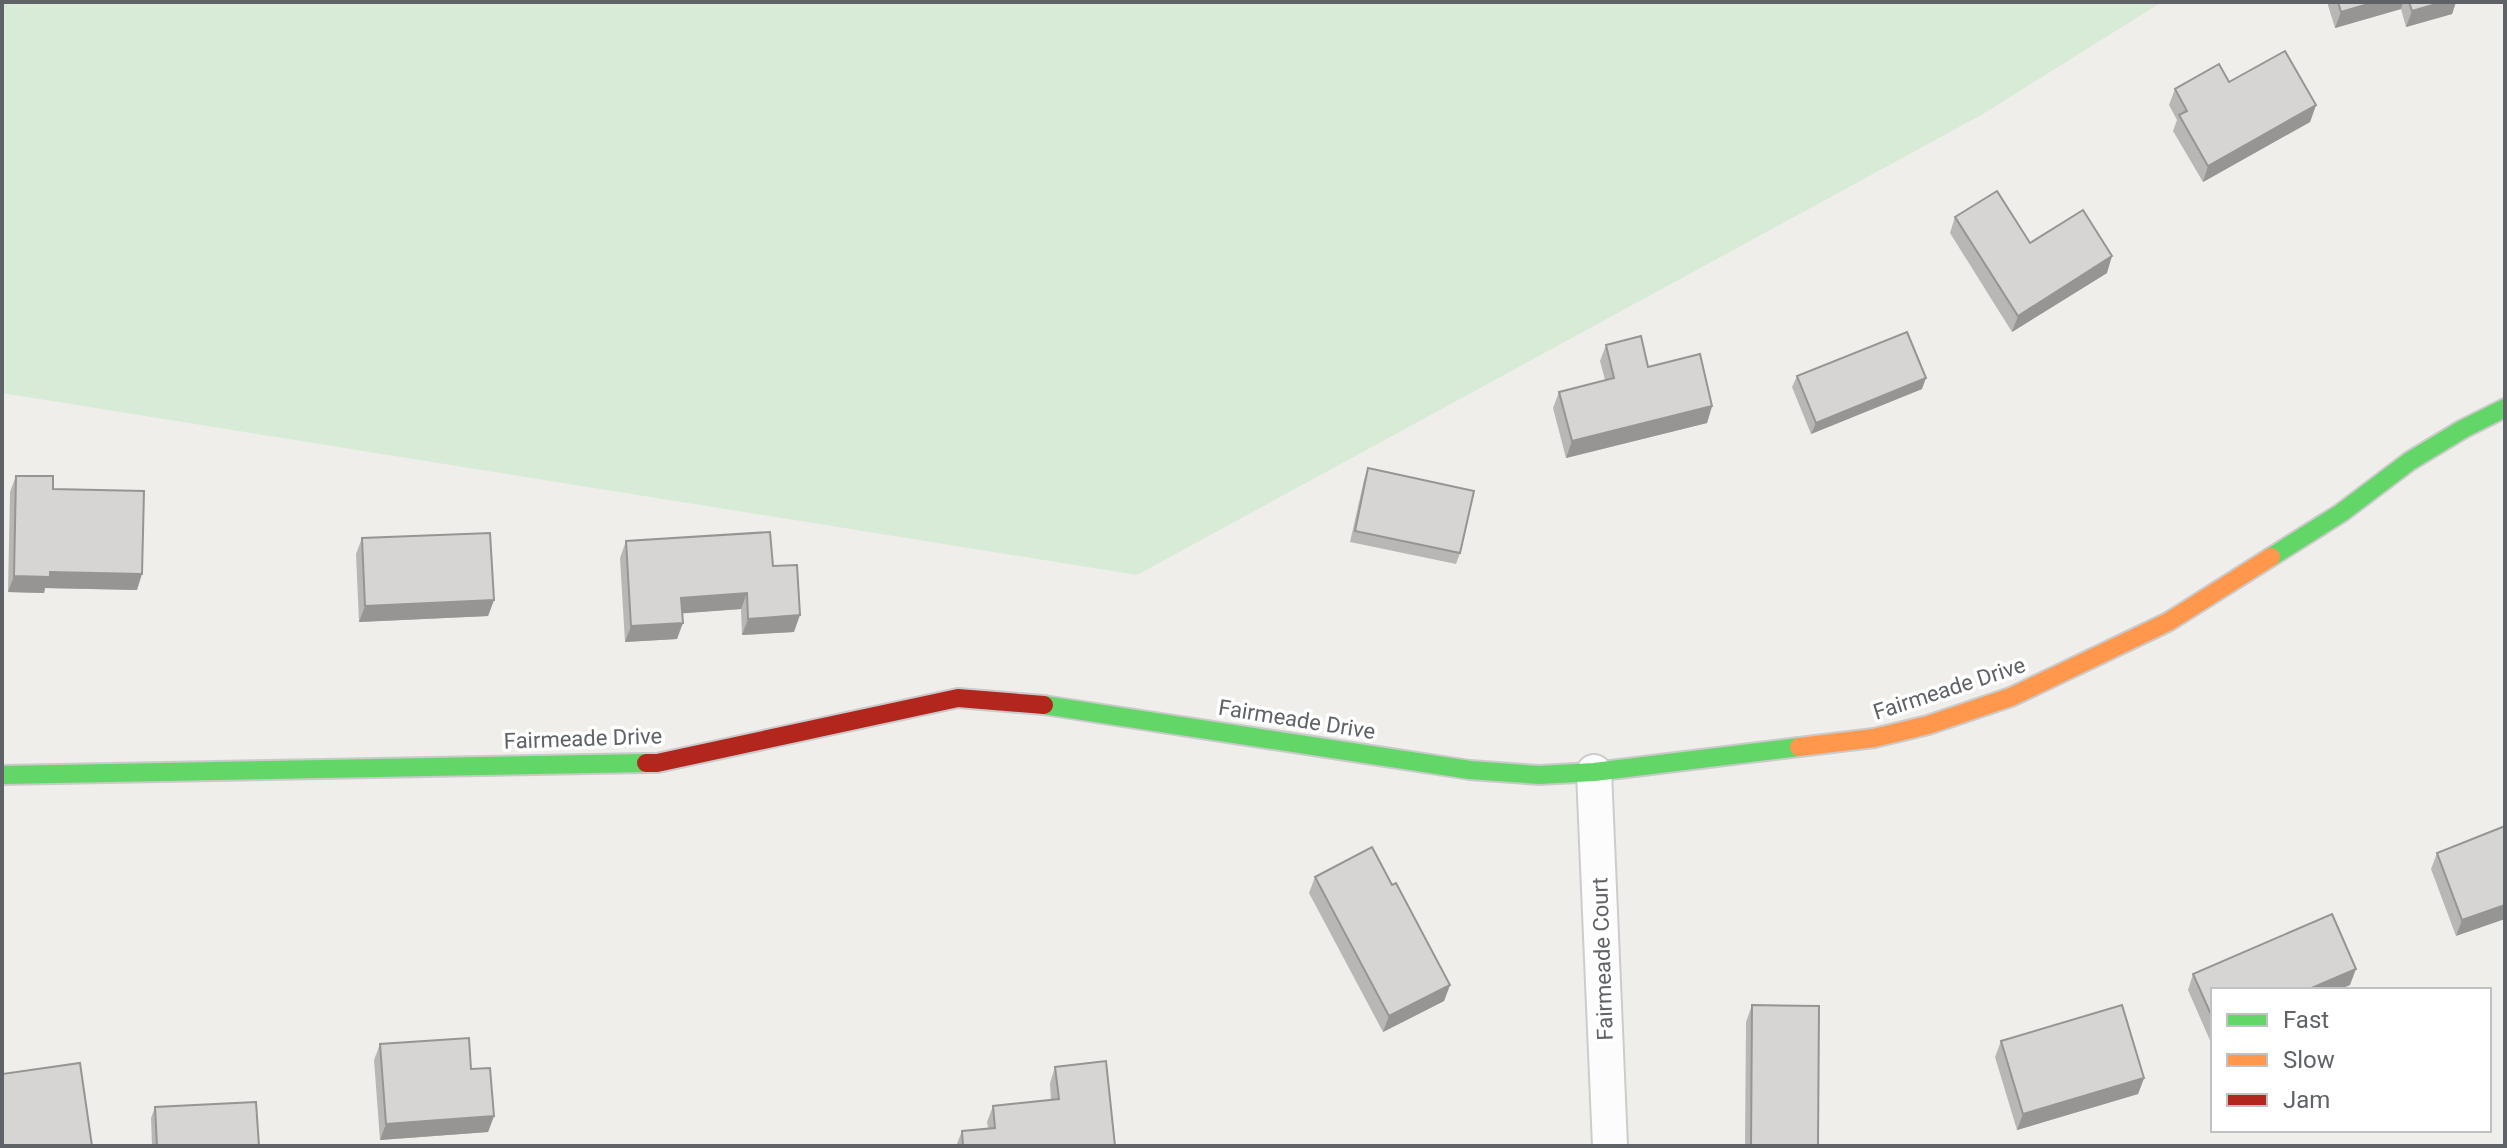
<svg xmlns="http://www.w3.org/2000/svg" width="2507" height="1148" viewBox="0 0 2507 1148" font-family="Roboto,sans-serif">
<rect width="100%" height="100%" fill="#efeeea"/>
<polygon fill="#d8ebd6" points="2,2 2162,2 1983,114 1137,575 2,393"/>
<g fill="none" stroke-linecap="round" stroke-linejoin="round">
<defs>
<polyline id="street" points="1594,772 1610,1146"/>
<g id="fast">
<polyline points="2271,557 2341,513 2410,461 2463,429 2505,408"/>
<polyline points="1044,705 1470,770 1539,775 1594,772 1799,747"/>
<polyline points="2,775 646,763"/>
</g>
<polyline id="slow" points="1799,747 1874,738 1928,725 2011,697 2168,622 2271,557"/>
<polyline id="jam" points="646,763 657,763 958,698 1044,705"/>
</defs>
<use href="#street" stroke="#cbcccc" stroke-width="38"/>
<use href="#fast" stroke="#cacacb" stroke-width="22"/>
<use href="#slow" stroke="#cacacb" stroke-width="22"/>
<use href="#jam" stroke="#cacacb" stroke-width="22"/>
<use href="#street" stroke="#fdfcfc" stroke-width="34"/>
<use href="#fast" stroke="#63d668" stroke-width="18"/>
<use href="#slow" stroke="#ff974d" stroke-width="18"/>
<use href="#jam" stroke="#b3261e" stroke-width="18"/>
</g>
<g fill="#b8b7b5">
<polygon points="2327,2 2456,2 2452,14 2406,27 2401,9 2335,28"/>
<polygon points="2229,82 2316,105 2310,122 2203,182 2173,131 2177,120 2169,105 2175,89"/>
<polygon points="1955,217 2030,243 2107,273 2012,332 1950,233"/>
<polygon points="1606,345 1648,367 1712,406 1707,423 1566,458 1553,408 1559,392 1605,380 1600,361"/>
<polygon points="1797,376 1922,389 1811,434 1792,387"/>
<polygon points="1368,468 1460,553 1456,564 1350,542 1364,480"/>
<polygon points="16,476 53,489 137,590 45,588 44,593 8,592 10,492"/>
<polygon points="362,538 494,600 488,616 359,622 356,554"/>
<polygon points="626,541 773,566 794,632 742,635 741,609 682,613 677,639 625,642 620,558"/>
<polygon points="2505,826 2456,936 2431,869 2437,853"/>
<polygon points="1315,877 1392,885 1450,985 1444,1001 1383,1032 1309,893"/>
<polygon points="2193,974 2350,985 2338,990 2213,990 2213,1044 2212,1045 2188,990"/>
<polygon points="1752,1005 1818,1146 1745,1146 1746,1022"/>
<polygon points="2001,1041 2144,1078 2138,1094 2017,1130 1995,1057"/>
<polygon points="380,1044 471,1069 494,1116 488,1132 380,1140 374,1060"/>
<polygon points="1055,1067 1115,1146 956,1146 962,1131 988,1128 987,1122 993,1106 1051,1100 1050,1083"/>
<polygon points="155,1107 259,1146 152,1146 151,1118"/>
</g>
<g fill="#969594">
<polygon points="2375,2 2403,2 2401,9 2335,28 2341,12"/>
<polygon points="2443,2 2456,2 2452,14 2406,27 2412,11"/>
<polygon points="2316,105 2310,122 2203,182 2208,166"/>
<polygon points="2112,256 2107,273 2012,332 2018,316"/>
<polygon points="1926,378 1922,389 1811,434 1816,423"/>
<polygon points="1712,406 1707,423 1566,458 1572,441"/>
<polygon points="50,572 142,574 137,590 45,588 44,593 8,592 14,576"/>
<polygon points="747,593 741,609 675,614 681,598"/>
<polygon points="494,600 488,616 359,622 365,606"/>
<polygon points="800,615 794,632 742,635 748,619"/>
<polygon points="683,623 677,639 625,642 631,626"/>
<polygon points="2505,905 2505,919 2456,936 2462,920"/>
<polygon points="2356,969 2350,985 2338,990 2307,990"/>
<polygon points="1450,985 1444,1001 1383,1032 1389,1016"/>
<polygon points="2144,1078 2138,1094 2017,1130 2023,1114"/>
<polygon points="494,1116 488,1132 380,1140 386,1124"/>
</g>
<g fill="#d6d5d3" stroke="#969594" stroke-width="2">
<polygon points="2338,2 2375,2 2341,12"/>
<polygon points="2409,2 2443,2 2412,11"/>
<polygon points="2285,51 2316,105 2208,166 2179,115 2187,111 2175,89 2219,64 2229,82"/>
<polygon points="1997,191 2030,243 2083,210 2112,256 2018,316 1955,217"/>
<polygon points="1907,332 1926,378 1816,423 1797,376"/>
<polygon points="1641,336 1648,367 1700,354 1712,406 1572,441 1559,392 1614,378 1606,345"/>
<polygon points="1368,468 1474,491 1460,553 1355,531"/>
<polygon points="16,476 53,476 53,489 144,491 142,574 50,572 50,577 14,576"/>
<polygon points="770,532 773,566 797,565 800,615 748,619 747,593 681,598 683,623 631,626 626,541"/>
<polygon points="490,533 494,600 365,606 362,538"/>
<polygon points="2505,826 2505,905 2462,920 2437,853"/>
<polygon points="1372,847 1392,885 1396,883 1450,985 1389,1016 1315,877"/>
<polygon points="2332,914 2356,969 2307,990 2213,990 2213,1019 2193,974"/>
<polygon points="1752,1005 1819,1006 1818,1146 1751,1146"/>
<polygon points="2122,1005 2144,1078 2023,1114 2001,1041"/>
<polygon points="469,1038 471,1069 490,1068 494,1116 386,1124 380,1044"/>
<polygon points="1106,1061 1115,1146 963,1146 962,1131 995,1128 993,1106 1059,1099 1055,1067"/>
<polygon points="80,1063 92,1146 2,1146 2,1074"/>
<polygon points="256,1102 259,1146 157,1146 155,1107"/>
</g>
<g text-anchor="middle" stroke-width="7" stroke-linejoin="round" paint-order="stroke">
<g font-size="22" fill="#5f6368" stroke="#fff">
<text transform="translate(1949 688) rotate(-18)" y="8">Fairmeade Drive</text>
<text transform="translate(1297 719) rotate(9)" y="8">Fairmeade Drive</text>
<text transform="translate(583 738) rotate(-2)" y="8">Fairmeade Drive</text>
<text transform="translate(1602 959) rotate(-92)" y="8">Fairmeade Court</text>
</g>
</g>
<rect width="2507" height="1148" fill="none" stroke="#5f6368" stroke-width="8"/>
<rect x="2211" y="988" width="280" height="144" fill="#ffffff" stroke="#bfc1c3" stroke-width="2"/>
<rect x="2227" y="1014" width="40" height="12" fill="#63d668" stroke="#bfc1c3" stroke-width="2"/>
<text x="2283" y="1028" font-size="24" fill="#5f6368">Fast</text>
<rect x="2227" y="1054" width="40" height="12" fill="#ff974d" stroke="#bfc1c3" stroke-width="2"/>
<text x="2283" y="1068" font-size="24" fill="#5f6368">Slow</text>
<rect x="2227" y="1094" width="40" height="12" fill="#b3261e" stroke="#bfc1c3" stroke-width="2"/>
<text x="2283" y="1108" font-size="24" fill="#5f6368">Jam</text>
</svg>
